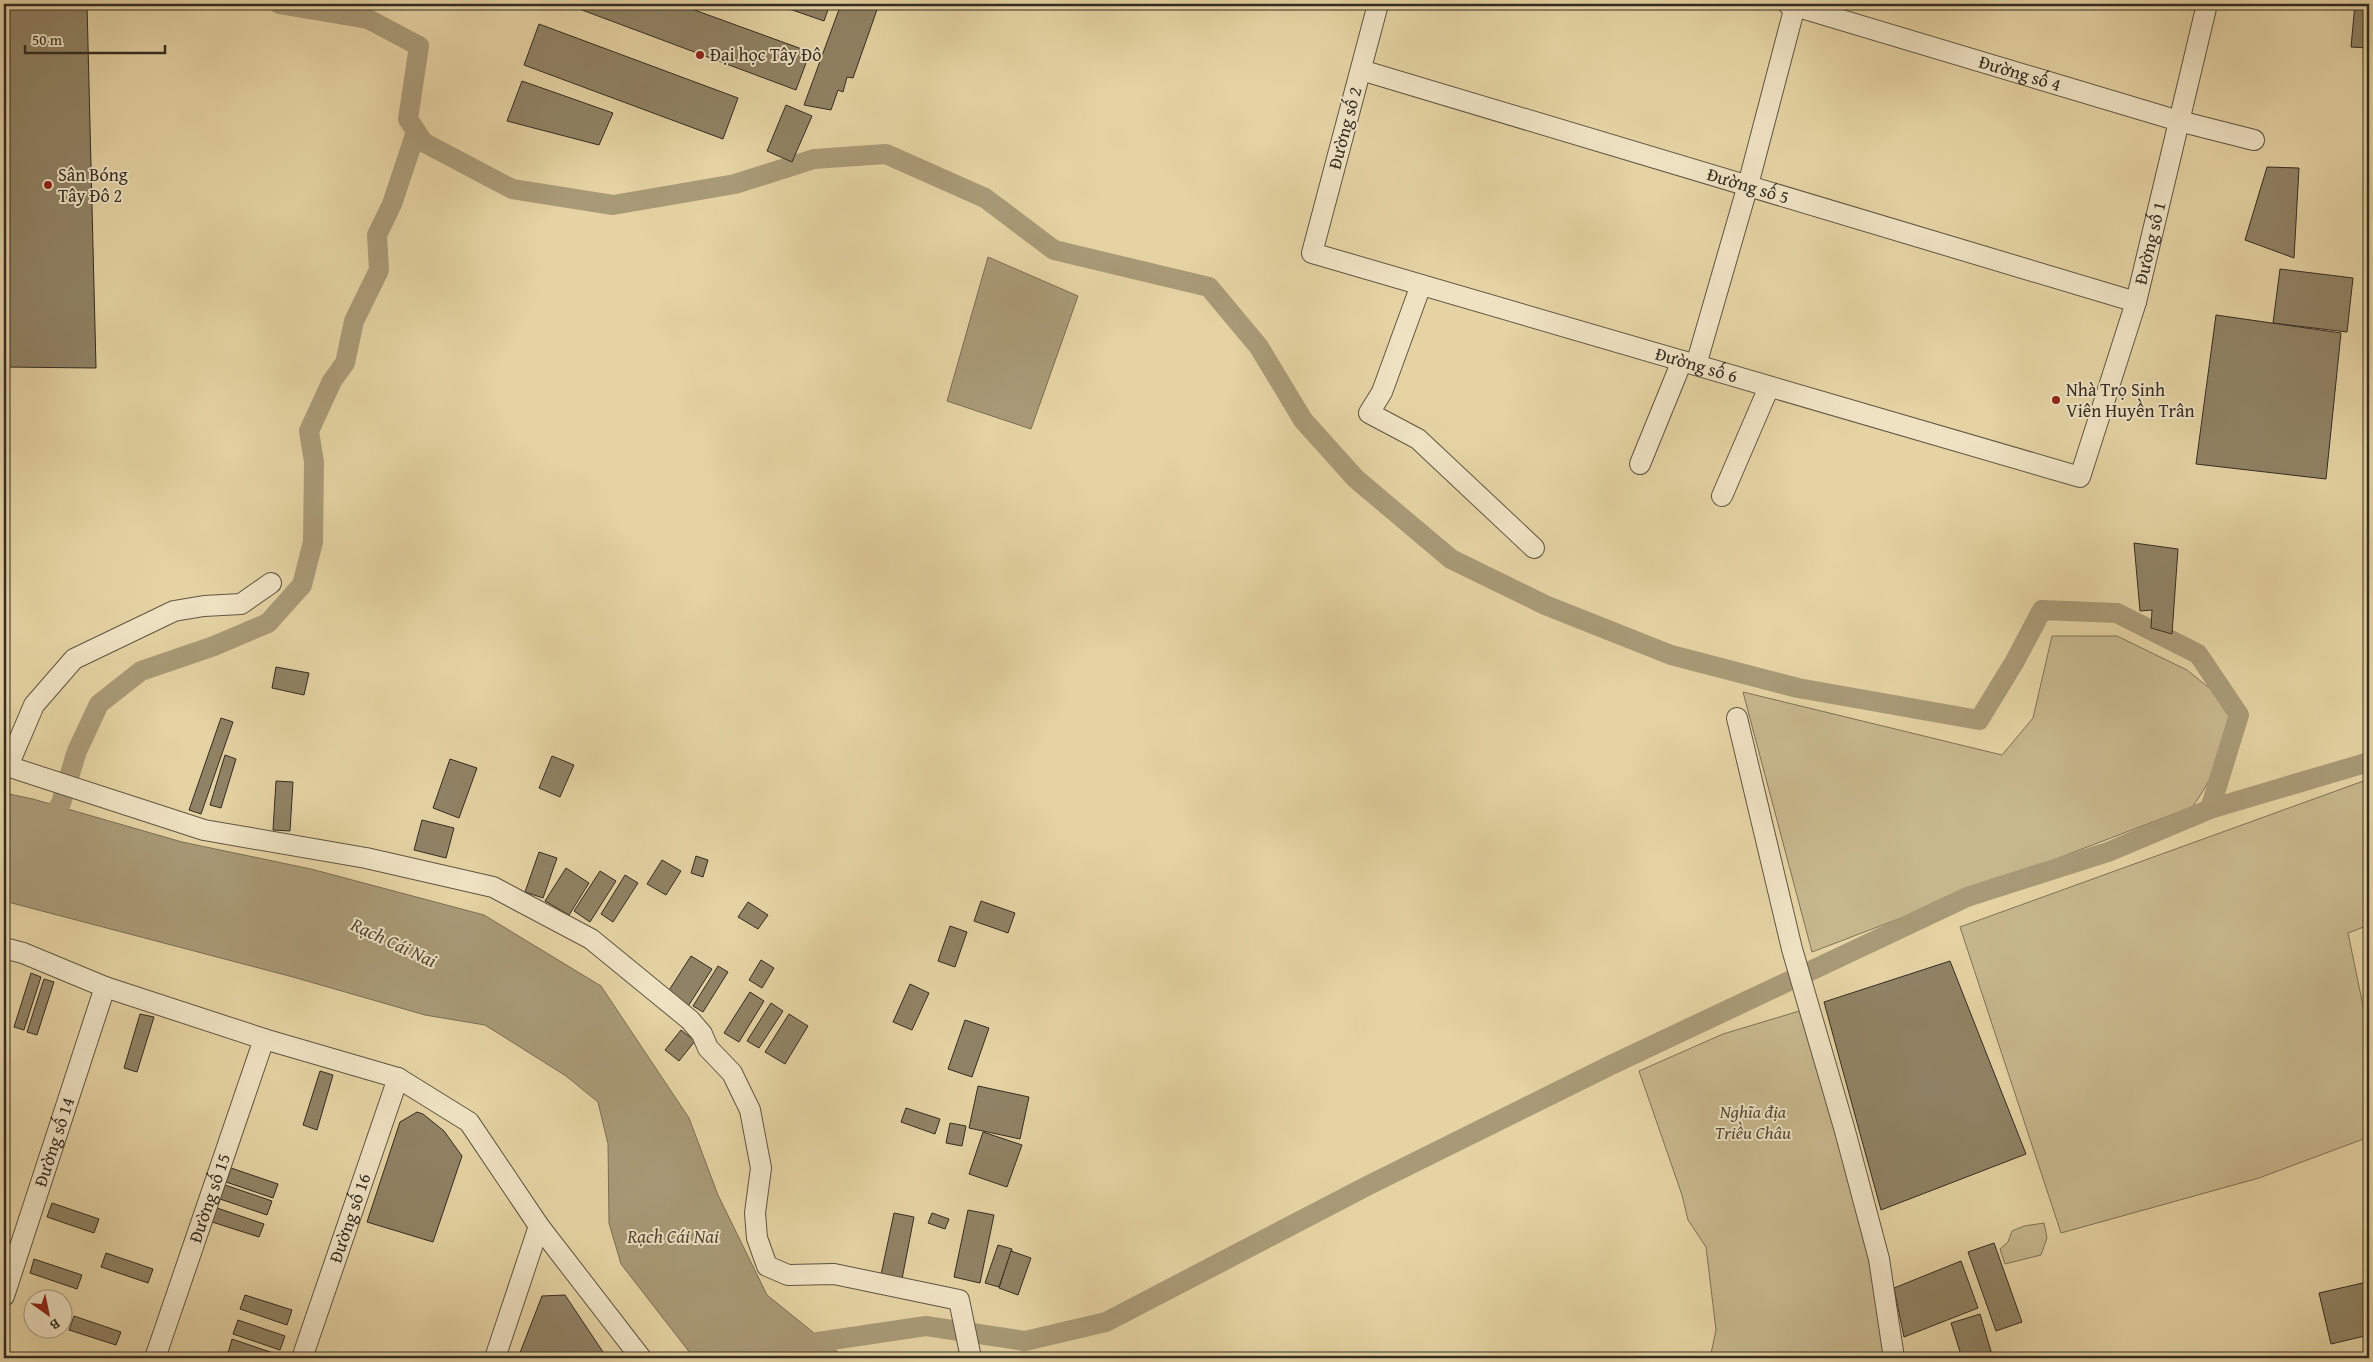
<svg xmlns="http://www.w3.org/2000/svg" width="2373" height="1362" viewBox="0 0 2373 1362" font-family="'Gentium Book Plus',serif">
<rect width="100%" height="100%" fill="#e5d3a3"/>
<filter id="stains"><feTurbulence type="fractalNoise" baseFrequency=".004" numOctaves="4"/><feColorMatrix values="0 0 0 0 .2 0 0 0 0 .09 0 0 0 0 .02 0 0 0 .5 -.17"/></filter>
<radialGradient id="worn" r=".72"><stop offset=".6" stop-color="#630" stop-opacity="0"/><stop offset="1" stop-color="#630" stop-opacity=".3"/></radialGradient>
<g fill="#c7b78d" stroke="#7e7258">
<path d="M2052,636H2117L2187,670L2213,691L2230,713C2222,750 2215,777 2192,807L1812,952L1743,692L2002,755L2033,718Z"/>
<polygon points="2369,779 2369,925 2348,933 2369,1035 2369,1137 2259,1178 2061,1233 1960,927"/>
<polygon points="1816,1006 1901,1358 1710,1358 1716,1330 1706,1247 1688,1220 1682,1195 1639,1071 1723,1034"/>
<polygon points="2044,1223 2047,1238 2041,1255 2005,1264 2000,1249 2008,1242 2012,1231 2024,1226"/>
</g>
<g fill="#a99a77" stroke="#7a6e55">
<polygon points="988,257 1078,296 1031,429 947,401"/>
<polygon points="4,793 33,799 182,842 311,869 484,915 601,986 689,1118 718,1195 767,1295 845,1358 694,1358 621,1264 609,1223 608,1144 598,1102 566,1076 485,1025 425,1015 293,977 4,901"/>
</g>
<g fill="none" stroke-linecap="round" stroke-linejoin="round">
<g stroke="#a99a77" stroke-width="20">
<polyline points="279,4 368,19 419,46 408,119 423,142 512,189 613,205 735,184 814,159 886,154 985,198 1054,250 1209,287 1259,347 1303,420 1356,479 1451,559 1545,605 1671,655 1798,688 1979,720 2015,661 2042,610 2117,613 2198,654 2239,715 2210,809"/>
<polyline points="45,830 61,803 77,751 99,704 141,671 214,646 268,623 302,585 313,542 314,462 309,431 332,381 345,363 354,321 379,270 377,235 392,204 416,132"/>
<polyline points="798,1345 926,1326 1025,1341 1106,1322 1369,1185 1611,1065 1967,897 2108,852 2210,809 2369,762"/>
</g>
</g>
<g fill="#908365" stroke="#342c22">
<polygon points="4,4 87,4 96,368 4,367"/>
<polygon points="566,4 678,4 810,52 796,90"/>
<polygon points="775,4 830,4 824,21"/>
<polygon points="841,4 879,4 853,78 847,77 843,92 838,90 831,110 804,105"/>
<polygon points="2355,4 2369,4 2369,48 2351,47"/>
<polygon points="539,24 738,98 723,139 524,65"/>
<polygon points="522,81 613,113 599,145 507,121"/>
<polygon points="786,105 812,116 792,162 767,151"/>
<polygon points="2267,167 2299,168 2294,258 2245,240"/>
<polygon points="2280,269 2353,278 2347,332 2273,323"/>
<polygon points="2216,315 2341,333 2326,479 2196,464"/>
<polygon points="2134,543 2178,549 2172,634 2151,628 2152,610 2140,611"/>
<polygon points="276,667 309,673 304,695 272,688"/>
<polygon points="221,718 233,722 201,814 189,810"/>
<polygon points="225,755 236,759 221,808 210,805"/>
<polygon points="552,756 574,765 560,797 539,788"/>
<polygon points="450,759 477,768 459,818 433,808"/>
<polygon points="276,781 293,782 290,831 273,830"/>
<polygon points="422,820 454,828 446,858 414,850"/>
<polygon points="539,852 557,858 543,898 525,892"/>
<polygon points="696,856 708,860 703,877 691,873"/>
<polygon points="662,860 681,871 666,895 647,884"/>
<polygon points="566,868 589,883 569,915 545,901"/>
<polygon points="600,871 616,881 590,922 574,911"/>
<polygon points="625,875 638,883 613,922 601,914"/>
<polygon points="981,901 1015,913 1008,933 974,921"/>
<polygon points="748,902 768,915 758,929 738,917"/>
<polygon points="950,926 967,932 955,967 938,961"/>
<polygon points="691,956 712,969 685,1011 664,998"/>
<polygon points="761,960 774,968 762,988 749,980"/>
<polygon points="1950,961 2026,1154 1881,1210 1824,1002"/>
<polygon points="718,966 728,972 703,1012 693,1006"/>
<polygon points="31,973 41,977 24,1030 14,1027"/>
<polygon points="44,979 54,982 37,1035 27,1032"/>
<polygon points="910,984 929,993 912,1030 893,1022"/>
<polygon points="750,992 764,1001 739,1042 724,1033"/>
<polygon points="771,1003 783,1011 759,1048 747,1041"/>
<polygon points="140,1014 154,1017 137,1072 124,1068"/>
<polygon points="789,1014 808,1026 785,1064 765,1052"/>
<polygon points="965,1020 989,1028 972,1077 948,1069"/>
<polygon points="681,1030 695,1041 679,1061 665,1050"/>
<polygon points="320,1071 333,1075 317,1130 303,1125"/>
<polygon points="978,1086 1029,1097 1020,1139 969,1128"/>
<polygon points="906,1108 940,1119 935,1134 901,1122"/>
<polygon points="417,1112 423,1114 444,1131 462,1156 433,1242 367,1222 400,1122"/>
<polygon points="950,1123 966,1126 962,1146 946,1143"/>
<polygon points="983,1132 1022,1145 1007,1187 969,1174"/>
<polygon points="231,1168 278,1184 273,1198 226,1182"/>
<polygon points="225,1185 272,1201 267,1215 220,1199"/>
<polygon points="52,1203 99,1219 94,1233 47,1217"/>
<polygon points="217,1208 264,1224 259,1237 212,1222"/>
<polygon points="968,1210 994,1215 980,1283 954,1277"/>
<polygon points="894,1213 914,1217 902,1279 881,1275"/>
<polygon points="932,1213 949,1219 945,1229 928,1223"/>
<polygon points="1994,1243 2022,1322 1996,1331 1968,1252"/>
<polygon points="998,1245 1012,1249 999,1287 985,1283"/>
<polygon points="1011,1251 1031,1258 1018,1295 999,1288"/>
<polygon points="106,1253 153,1269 148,1283 101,1267"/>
<polygon points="34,1259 82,1275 77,1289 30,1273"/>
<polygon points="1961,1261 1978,1308 1904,1337 1894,1288"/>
<polygon points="2367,1282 2369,1291 2369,1335 2331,1344 2319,1293"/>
<polygon points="245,1295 292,1310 287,1325 240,1309"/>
<polygon points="565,1295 607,1358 518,1358 542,1296"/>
<polygon points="1980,1314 1993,1358 1962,1358 1951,1323"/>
<polygon points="74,1316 121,1332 116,1345 69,1330"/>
<polygon points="238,1320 285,1336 280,1350 233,1334"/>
<polygon points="232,1339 279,1355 278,1358 242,1358 228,1353"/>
</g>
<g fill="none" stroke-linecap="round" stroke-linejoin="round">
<defs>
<g id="minor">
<path id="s1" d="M1378,4L1312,253L2080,477L2136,302L2207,4"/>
<path id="s2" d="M1788,4L2179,121L2254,140"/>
<path id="s3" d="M1361,70L2136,302"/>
<polyline points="1421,285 1382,392 1369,413 1418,439 1534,548"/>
<polyline points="1696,365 1748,185 1795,6"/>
<polyline points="1640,464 1682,361"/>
<polyline points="1722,496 1769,387"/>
<polyline points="1737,718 1792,949 1845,1131 1879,1259 1894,1358"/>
<polyline points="4,765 204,830 366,858 493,887 591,939 690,1020 702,1034 708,1048 732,1073 750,1110 761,1168 755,1213 757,1238 767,1266 788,1275 834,1274 959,1300 971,1358"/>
<polyline points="8,766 34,705 74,659 174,611 204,606 241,604 271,583"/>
<polyline points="4,948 23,953 105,987 264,1039 398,1078 469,1122 539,1226 641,1358"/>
<path id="s4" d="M4,1296L105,987"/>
<path id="s5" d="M155,1358L264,1039"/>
<path id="s6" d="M302,1358L398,1078"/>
<polyline points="495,1358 539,1226"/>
</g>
</defs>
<use href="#minor" stroke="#605642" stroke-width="22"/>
<use href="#minor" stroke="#eee2c3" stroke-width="20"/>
</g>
<g fill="#8f2418" stroke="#eee2c3" stroke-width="2">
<circle cx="700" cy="55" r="5"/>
<circle cx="48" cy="185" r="5"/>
<circle cx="2056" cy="400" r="5"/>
</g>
<g text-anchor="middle" stroke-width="4" stroke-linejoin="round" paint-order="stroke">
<g font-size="18" fill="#342c22" stroke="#eee2c3" text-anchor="start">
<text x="710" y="61">Đại học Tây Đô</text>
<text x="58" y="181">Sân Bóng<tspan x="58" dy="21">Tây Đô 2</tspan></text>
<text x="2066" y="396">Nhà Trọ Sinh<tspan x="2066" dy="21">Viên Huyền Trân</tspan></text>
</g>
<g font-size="18" fill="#342c22" stroke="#eee2c3">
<text dy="6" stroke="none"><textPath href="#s2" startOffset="242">Đường số 4</textPath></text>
<text transform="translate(1345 128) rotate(-75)" y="6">Đường số 2</text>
<text dy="6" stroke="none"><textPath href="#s3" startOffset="404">Đường số 5</textPath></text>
<text dy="6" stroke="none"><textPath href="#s1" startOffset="1302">Đường số 1</textPath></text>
<text dy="6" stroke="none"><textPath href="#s1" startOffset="658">Đường số 6</textPath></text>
<text dy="6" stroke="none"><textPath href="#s4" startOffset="162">Đường số 14</textPath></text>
<text dy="6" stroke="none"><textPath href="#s5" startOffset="169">Đường số 15</textPath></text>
<text dy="6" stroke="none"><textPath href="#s6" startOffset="148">Đường số 16</textPath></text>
</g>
<g font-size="18" font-style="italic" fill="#514837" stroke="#eee2c3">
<text x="1753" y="1118">Nghĩa địa<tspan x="1753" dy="21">Triều Châu</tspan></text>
</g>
<g font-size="19" font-style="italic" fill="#514837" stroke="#eee2c3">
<text transform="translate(394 942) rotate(25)" y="7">Rạch Cái Nai</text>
<text x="673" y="1243">Rạch Cái Nai</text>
</g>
</g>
<rect width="2373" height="1362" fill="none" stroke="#e5d3a3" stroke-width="20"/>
<rect x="5" y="5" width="2363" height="1352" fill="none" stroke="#342c22" stroke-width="2.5"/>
<rect x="10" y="10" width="2353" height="1342" fill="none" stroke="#342c22"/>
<g transform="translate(48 1314) rotate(147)"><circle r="24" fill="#eee2c3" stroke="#a49983"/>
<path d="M0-4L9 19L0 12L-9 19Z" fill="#8f2418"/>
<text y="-8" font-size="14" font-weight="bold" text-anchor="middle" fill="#342c22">B</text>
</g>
<path d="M25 45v8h140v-8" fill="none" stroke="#342c22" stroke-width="2.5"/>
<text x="32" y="45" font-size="15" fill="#342c22" stroke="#eee2c3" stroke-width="4" paint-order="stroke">50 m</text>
<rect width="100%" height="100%" filter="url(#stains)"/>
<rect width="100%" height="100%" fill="url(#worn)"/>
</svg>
